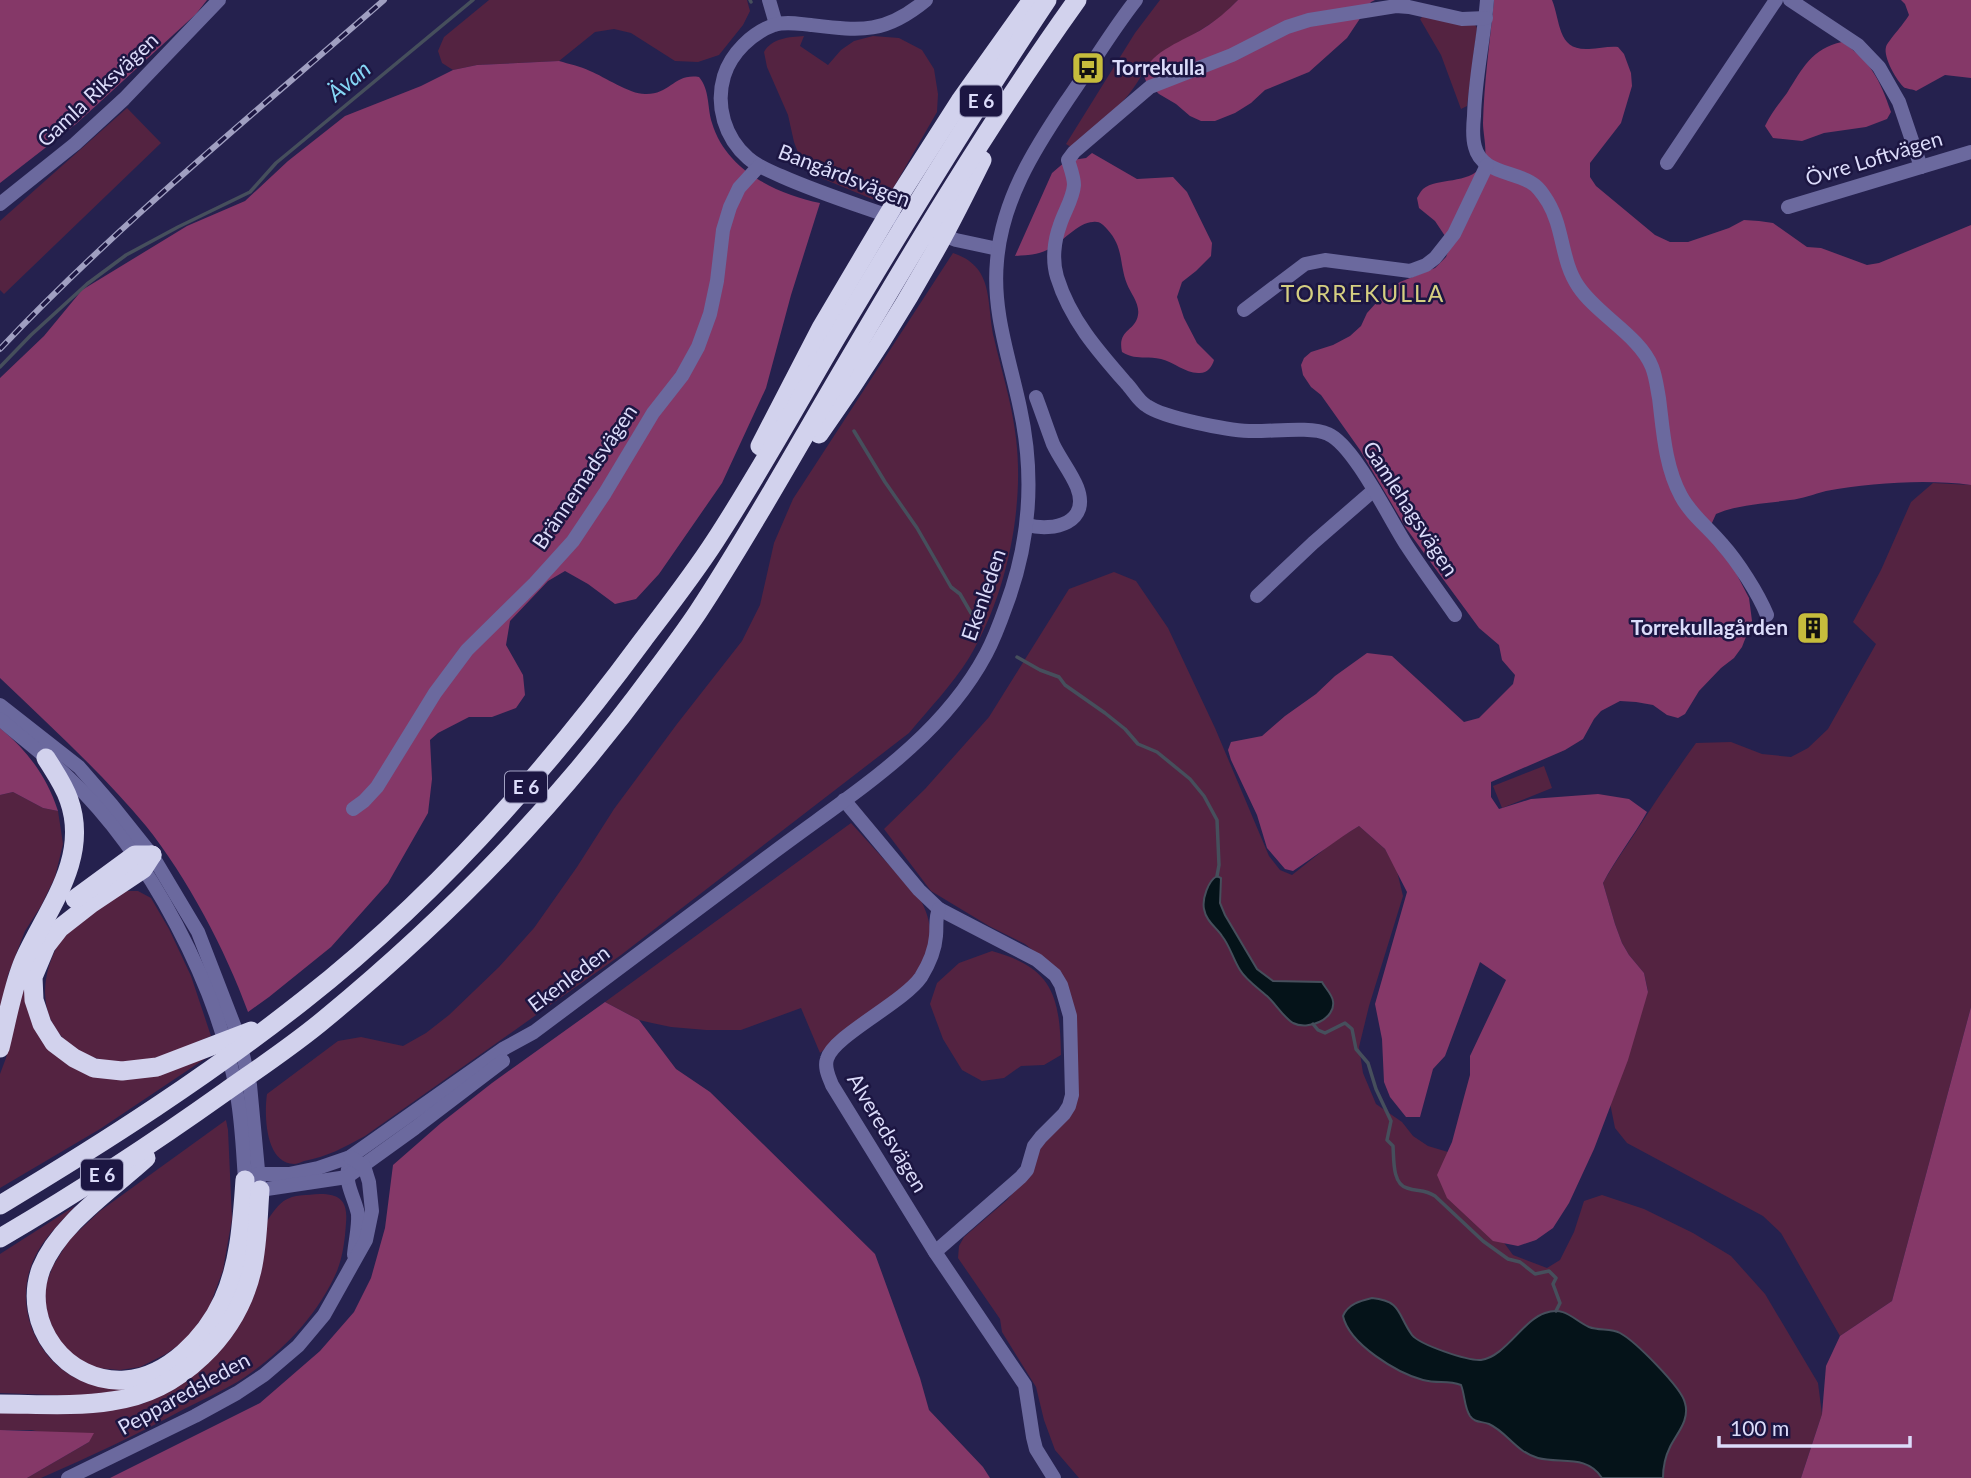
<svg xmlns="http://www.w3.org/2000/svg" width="1971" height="1478" viewBox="0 0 1971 1478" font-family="Lato,sans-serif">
<rect width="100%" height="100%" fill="#25214e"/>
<g fill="#542341">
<polygon points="489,0 747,0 750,11 743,25 719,55 698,62 675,61 631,33 614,29 595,32 559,61 477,65 453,70 442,63 438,51 444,37"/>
<path d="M1160,0H1238L1221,17L1146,65C1133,100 1098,124 1071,147L1066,144L1135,33Z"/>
<polygon points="1423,16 1474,23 1477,28 1467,106 1461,109 1441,55 1420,19"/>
<path d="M804,36L800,46L828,65L841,50L854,41L873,36L899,38L922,50L934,69L938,94L937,112L884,204L814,175L800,158L794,142L788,115L767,67L764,52C772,38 789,37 804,36Z"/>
<polygon points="127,108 161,143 4,294 0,290 0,221"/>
<path d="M953,253C995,267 986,302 994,338C1001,369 1011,400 1015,431C1026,504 1007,595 969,658C952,685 929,709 909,733L621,955L365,1136C343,1148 329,1156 304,1161C301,1162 297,1164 294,1164C265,1163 264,1114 267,1094L338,1041L361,1037L403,1046L426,1033L449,1015L499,967L534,928L577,867L614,809L677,724L742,641L760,605L774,543L793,499Z"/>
<path d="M1933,483L1971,485V1007L1892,1301L1840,1336L1781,1233L1763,1216L1627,1143L1615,1128L1610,1103L1648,991L1644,973L1629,955L1622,943L1615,924L1603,883C1613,865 1624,850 1635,833C1655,802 1675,772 1696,743L1731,742L1762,754L1791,757L1808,748L1828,729L1876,644L1853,622L1881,570L1911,502Z"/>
<polygon points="1114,572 1136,581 1168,628 1215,728 1269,856 1280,870 1292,875 1336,840 1359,826 1385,849 1397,871 1403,896 1369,1006 1359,1047 1363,1073 1376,1104 1402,1122 1413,1136 1428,1146 1468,1158 1499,1236 1513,1255 1547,1268 1560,1260 1574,1232 1584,1201 1602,1195 1644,1209 1693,1233 1731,1256 1765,1294 1818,1383 1822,1414 1801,1478 1079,1478 1055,1450 1044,1420 1036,1387 1002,1332 1000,1319 958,1258 959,1246 964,1237 1007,1200 1029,1174 1036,1153 1067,1118 1072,1005 1045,960 1025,944 989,926 931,891 884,829 925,789 989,717 1069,589"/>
<polygon points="1544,766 1552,788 1502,808 1493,786"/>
<polygon points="13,792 43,808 58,811 63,844 55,877 41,906 25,931 8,975 0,1015 0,795"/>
<path d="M851,823L920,899C937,929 932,957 909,983C898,994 882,1003 870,1012C853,1026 836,1039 820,1053L801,1008L741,1030H706L671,1027L652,1023L639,1020L605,1002Z"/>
<path d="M122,891H138L151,898L169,929L191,976L211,1036C180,1049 148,1066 113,1062C63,1055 34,1016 49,966C54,951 61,936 73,925C87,912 106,902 122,891Z"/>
<path d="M992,951C1053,968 1060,996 1061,1055L1044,1065L1021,1066L1004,1078L982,1081L962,1070L943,1039L930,1004L937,983L959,963Z"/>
<polygon points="26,976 29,1010 93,1075 212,1054 100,1129 0,1188 0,1074 6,1058"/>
<polygon points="226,1120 228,1130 232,1219 223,1270 209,1308 187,1339 166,1354 140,1367 120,1370 96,1368 75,1357 57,1342 44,1303 46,1284 53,1266 69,1240 100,1211"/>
<path d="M320,1194C341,1194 348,1202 346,1223C345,1239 343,1256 337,1271C320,1311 287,1347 252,1372C232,1387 208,1397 186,1408C139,1434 91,1456 41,1478H27L89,1442L31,1430H0V1411L142,1404L172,1390L205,1366L267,1221C284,1194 291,1196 320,1194Z"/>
<path d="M75,1206C63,1220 47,1235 38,1251C10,1299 33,1360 82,1381C96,1387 115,1388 130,1390L79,1396L0,1393V1254Z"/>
</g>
<g fill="#853868">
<polygon points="0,0 207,0 196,14 76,124 0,183"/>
<path d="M1238,0H1375L1371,2L1347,38L1309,72L1265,90L1251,103L1235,113L1215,121H1201L1190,116L1176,104L1159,94L1146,81L1143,74C1152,50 1184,41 1204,28C1217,20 1227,11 1238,0Z"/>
<path d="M1494,0H1552C1561,22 1557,51 1589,49C1599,49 1608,46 1618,47L1624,54L1631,73L1632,86L1621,123L1590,163V177L1596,186L1655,235L1670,242H1688L1729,228L1744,220L1759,221L1773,223L1807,247L1821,248L1867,265L1879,263L1971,225V485C1925,479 1871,483 1826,491C1814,494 1802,499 1790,500C1764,504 1739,504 1716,514L1711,525L1749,598L1751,613L1752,621L1742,647L1734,658L1721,668L1699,691L1685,714L1678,718L1667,715L1653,705L1636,702L1620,701L1601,711L1594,719L1583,739L1565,750L1491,782V797L1499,809L1531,799L1598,794L1629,799L1647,812C1633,837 1616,858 1603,883L1615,924L1622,943L1629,955L1644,973L1648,992L1628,1060L1594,1149L1569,1203L1553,1228L1536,1240L1518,1246L1493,1241L1447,1198L1437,1175L1452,1142L1464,1097L1470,1075V1056L1506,980L1480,962L1445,1056L1433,1069L1420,1117H1406L1390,1097L1384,1082L1382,1039L1375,1004L1407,892L1385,849L1359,826C1336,840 1316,856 1293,871L1285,869L1267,848L1257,815L1231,760L1228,750L1231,742L1262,736L1285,716L1316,694L1335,676L1367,653L1392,656L1464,722L1479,718L1513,684L1515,675L1502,660L1499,645L1479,628L1429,560L1406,528L1360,450L1321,395L1311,387L1303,375L1301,365L1304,358L1311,352L1333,345L1350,336L1361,326L1367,313L1387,291L1400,282L1435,268L1446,257L1449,249L1445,236L1435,221L1419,208L1417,198C1419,195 1420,192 1423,189C1438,177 1468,185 1482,166C1489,156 1483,135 1483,123C1484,82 1490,41 1494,0Z"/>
<path d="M1901,0H1971V78L1945,75L1916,91C1915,90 1905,88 1905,88C1897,82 1883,57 1886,47C1887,42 1904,24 1909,15L1905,4Z"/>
<path d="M1842,42C1871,61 1880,80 1891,112L1887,119L1866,127L1824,133L1802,141L1773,138L1765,126C1771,113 1779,104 1787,93C1802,69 1812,48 1842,42Z"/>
<path d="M559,61C569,64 580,66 590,71C605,77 629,94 645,94C670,95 674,73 699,77C710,90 707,107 712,123C726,170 776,194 820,203L791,295L766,388L722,483L659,574L636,599L615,604L588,584L565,571L548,581L510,621L506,645L523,675L525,695L516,708L492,717H469L438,733L430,740L432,779L428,813L388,883L331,947L269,997L248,1012C226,951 187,877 146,826C102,773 50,726 0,678V378L44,336L82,290L187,226L245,201L288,161L345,116L421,86L453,70L477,65Z"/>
<path d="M1092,153L1137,179L1173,177L1187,192L1212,243L1211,256L1196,271L1182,282L1177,297L1184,318L1197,343L1214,360C1212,367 1207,374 1198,373C1185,373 1174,362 1161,359C1146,355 1136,361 1122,352C1117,329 1135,332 1138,315C1140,304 1131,294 1127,284C1119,264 1124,247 1107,229C1103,225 1100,221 1093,222C1078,222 1061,244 1047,250C1038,255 1026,255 1015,256L1052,173L1066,161L1086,158Z"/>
<path d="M0,728C28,751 47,777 58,811L43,808L13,792L0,795Z"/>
<polygon points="605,1002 639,1020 676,1069 710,1092 875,1254 920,1378 929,1410 983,1467 990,1478 110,1478 260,1403 320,1351 354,1312 371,1278 385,1228 393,1165 441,1123 492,1083"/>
<polygon points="1971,1007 1971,1478 1801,1478 1822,1414 1826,1366 1840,1336 1892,1301"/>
<polygon points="0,1430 94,1433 89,1442 27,1478 0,1478"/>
</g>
<g fill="#051319" stroke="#464f5c" stroke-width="2">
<path d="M1217,876L1221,878L1220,903L1225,915L1257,969L1273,981L1322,982C1325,988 1332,994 1333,1001C1336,1019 1308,1031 1293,1023C1283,1017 1276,1004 1267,996C1258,988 1246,980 1240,970C1233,959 1230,946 1222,936C1216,927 1206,921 1204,909C1202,899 1208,881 1217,876Z"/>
<path d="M1372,1298C1402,1301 1397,1314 1412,1335C1420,1345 1468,1361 1481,1360C1505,1357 1523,1320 1545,1313C1566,1306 1573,1320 1589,1327C1599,1331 1611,1328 1620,1333C1635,1341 1682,1388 1685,1403C1690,1420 1677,1433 1670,1447C1665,1457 1663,1467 1663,1478H1602C1587,1454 1560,1464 1538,1458C1516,1452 1507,1432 1489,1424C1481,1421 1475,1423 1470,1416C1464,1407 1465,1395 1461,1385C1447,1380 1438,1384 1423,1380C1397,1373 1349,1344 1343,1316C1348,1304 1360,1301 1372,1298Z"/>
</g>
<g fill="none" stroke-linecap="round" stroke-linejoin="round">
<g stroke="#464f5c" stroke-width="3.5">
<polyline points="750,0 751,2"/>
<polyline points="0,367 31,335 87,284 126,255 178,227 250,192 276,163 473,0"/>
<polyline points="854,431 885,482 917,528 951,587 960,594 971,613 982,623"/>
<polyline points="1017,657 1040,670 1059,677 1065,685 1105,713 1125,729 1138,744 1157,752 1190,779 1204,796 1217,820 1219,865 1217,876"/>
<path d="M1313,1024L1318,1030L1325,1033L1345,1023L1352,1029L1356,1049L1368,1063L1376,1089L1391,1121L1387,1140L1393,1146C1394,1158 1392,1184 1407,1188C1418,1192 1424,1189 1435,1196L1483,1241L1508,1259L1520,1262L1535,1274L1549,1271L1556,1278L1553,1284L1560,1303L1556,1311"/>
</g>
<g stroke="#6b699e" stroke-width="14">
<polyline points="769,0 776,24"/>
<path d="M1487,0C1484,39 1475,77 1474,116C1473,126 1472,137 1475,147C1481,172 1511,171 1530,182C1538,186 1543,194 1548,202C1564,229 1561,261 1578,286C1597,315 1640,336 1652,367C1656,377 1657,388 1659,398C1663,430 1665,467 1681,496C1691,515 1708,527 1722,544C1738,562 1758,593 1767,615"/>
<polyline points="1790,0 1858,45 1879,67 1899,102 1921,167"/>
<polyline points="1667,163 1776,0"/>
<polyline points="0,204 75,144 124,99 219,0"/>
<polyline points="1788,207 1971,152"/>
<path d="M897,219C858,205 819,193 781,176C770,171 758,167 748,158C725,138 715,106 724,76C731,53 752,33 774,25C786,21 799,24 811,25C862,31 885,34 926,0"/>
<polyline points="935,232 956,240 998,249"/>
<polyline points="1244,310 1305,264 1325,260 1410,271 1426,265 1435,258 1454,234 1487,165"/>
<path d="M1027,525C1054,532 1091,523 1077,487C1071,472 1060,459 1053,444C1047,428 1042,413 1036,397"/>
<polyline points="1257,596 1313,543 1374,490"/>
<path d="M1455,615C1439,592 1422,569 1407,546C1390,520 1354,445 1328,434C1311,426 1270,432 1249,431C1227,430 1164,418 1147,406C1138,401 1133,390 1126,383C1097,350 1070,319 1057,277C1052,261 1054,241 1060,225C1064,212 1073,199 1074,185C1074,177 1070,167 1068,160L1074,152L1150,87L1232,55L1287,27L1309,20L1396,6L1409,7L1462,19L1486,18"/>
<polyline points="0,705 79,767 112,805 152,855 198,932 239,1038 250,1085 259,1181"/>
<path d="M0,719C23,739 47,757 69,778C149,854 219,987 237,1095C242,1123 243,1152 245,1180"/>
<polyline points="844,800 919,890 939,909 1037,960 1055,975 1061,985 1070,1016 1072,1095 1069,1106 1064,1114 1041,1137 1034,1146 1027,1170 1021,1177 935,1252"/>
<polyline points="353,809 364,801 377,787 435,693 467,650 535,583 573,541 605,493 653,413 682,376 698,347 710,314 717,281 723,230 730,207 739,188 759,166"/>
<path d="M939,909C935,918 937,926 936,936C935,950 929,964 921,977C903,1003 833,1036 827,1059C824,1068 829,1077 832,1085L935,1252L1025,1385L1033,1437L1036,1449L1054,1478"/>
<path d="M348,1169C345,1184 355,1199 358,1214C359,1227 355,1242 354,1255"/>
<path d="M245,1180L258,1174H289L318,1168L350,1157L503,1049L534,1032C614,972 694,912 774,852C851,794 939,742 986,654C994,639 1000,623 1006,606C1030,542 1035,476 1020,408C1010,360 992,312 997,261C1002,201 1033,151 1066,102C1090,68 1110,33 1136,0"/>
<polyline points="252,1185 260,1190 347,1177 415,1128 503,1061"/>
<polyline points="68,1478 195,1416 237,1393 264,1375 298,1346 324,1315 366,1240 372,1211 369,1182 364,1166 350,1157"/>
</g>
<g stroke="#d2d2ed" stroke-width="19">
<path d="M819,434C861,375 900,314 935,251C952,221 967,190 982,160"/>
<polyline points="760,446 821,328 898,198 960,101 1032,0"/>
<polyline points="152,855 143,869 92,903 60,928 46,946 33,977 34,1000 42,1024 54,1043 74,1058 94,1068 122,1071 157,1067 251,1031"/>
<polyline points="75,899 135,855 152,855"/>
<path d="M0,1048C7,1020 13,985 24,960C47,909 90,859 69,800C64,785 54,771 46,758"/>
<path d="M146,1158C111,1190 59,1224 41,1269C21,1324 66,1384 125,1380C168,1377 206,1337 223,1300C240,1263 242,1220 245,1180"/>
<path d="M0,1205C105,1142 208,1076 304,1000C434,898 545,773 643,640C668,607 693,575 715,541C758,475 796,406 836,338C904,224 973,111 1047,0"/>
<path d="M0,1238C77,1193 152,1144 225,1092C259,1068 294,1045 326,1018C452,914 557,805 654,673C669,653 684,633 698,612C744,542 785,469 827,397C906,262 986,127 1077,0"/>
<path d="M0,1404C37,1404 75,1407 112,1401C180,1392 237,1335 252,1270C258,1244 258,1216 260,1190"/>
</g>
<defs>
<path id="rail" d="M0,349C119,223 254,114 384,0"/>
</defs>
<use href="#rail" stroke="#a09fc1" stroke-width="6"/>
<use href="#rail" stroke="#1c1642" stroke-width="3.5" stroke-dasharray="10" stroke-linecap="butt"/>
</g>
<defs>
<symbol id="bus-square" viewBox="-11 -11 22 22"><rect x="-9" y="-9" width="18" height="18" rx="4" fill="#c6bc3c" stroke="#1c1642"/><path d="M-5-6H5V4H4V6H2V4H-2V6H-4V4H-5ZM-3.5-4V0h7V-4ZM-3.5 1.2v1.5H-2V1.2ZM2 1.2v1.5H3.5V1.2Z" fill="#111"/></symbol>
<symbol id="building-square" viewBox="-11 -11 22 22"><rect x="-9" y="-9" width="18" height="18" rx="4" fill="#c6bc3c" stroke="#1c1642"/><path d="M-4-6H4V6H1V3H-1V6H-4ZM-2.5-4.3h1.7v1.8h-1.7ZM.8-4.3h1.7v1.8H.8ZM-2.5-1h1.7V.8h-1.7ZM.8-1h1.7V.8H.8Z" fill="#111"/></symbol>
</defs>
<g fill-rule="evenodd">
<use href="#bus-square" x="1069" y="49" width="38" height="38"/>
<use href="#building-square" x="1794" y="609" width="38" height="38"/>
</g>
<g text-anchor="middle" stroke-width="5" stroke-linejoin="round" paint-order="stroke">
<g fill="#1c1642" stroke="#a2a1c3" stroke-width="2">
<rect x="960" y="85.5" width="42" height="31" rx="5"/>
<rect x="505" y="771.5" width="42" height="31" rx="5"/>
<rect x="81" y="1159.5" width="42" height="31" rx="5"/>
</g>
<g font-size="19" font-weight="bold" fill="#dcdcfa">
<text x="981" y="108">E 6</text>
<text x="526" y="794">E 6</text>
<text x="102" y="1182">E 6</text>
</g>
<g font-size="21" font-weight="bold" fill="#dcdcfa" stroke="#1c1642" text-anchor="start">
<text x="1112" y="75">Torrekulla</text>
<text x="1788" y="635" text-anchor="end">Torrekullagården</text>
</g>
<g font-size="21" fill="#dcdcfa" stroke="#1c1642">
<text transform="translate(98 90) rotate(-43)" y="7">Gamla Riksvägen</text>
<text transform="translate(1874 159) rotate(-17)" y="7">Övre Loftvägen</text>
<text transform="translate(844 176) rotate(21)" y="7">Bangårdsvägen</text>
<text transform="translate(585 477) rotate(-56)" y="7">Brännemadsvägen</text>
<text transform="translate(1410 509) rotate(57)" y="7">Gamlehagsvägen</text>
<text transform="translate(984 595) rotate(-71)" y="7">Ekenleden</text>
<text transform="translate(569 979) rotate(-37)" y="7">Ekenleden</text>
<text transform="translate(887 1133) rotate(59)" y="7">Alveredsvägen</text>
<text transform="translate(184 1394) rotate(-29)" y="7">Pepparedsleden</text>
</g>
<g font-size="23" font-style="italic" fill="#85d6f5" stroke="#1c1642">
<text transform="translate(349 81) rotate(-40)" y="8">Ävan</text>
</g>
<g font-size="23" letter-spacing="2" fill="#d5cf81" stroke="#1c1642">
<text x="1363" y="302">TORREKULLA</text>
</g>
</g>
<path d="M1719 1436v10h191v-10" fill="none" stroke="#dcdcfa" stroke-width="3.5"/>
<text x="1730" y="1436" font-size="21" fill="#dcdcfa" stroke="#1c1642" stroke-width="5" paint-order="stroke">100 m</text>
</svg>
